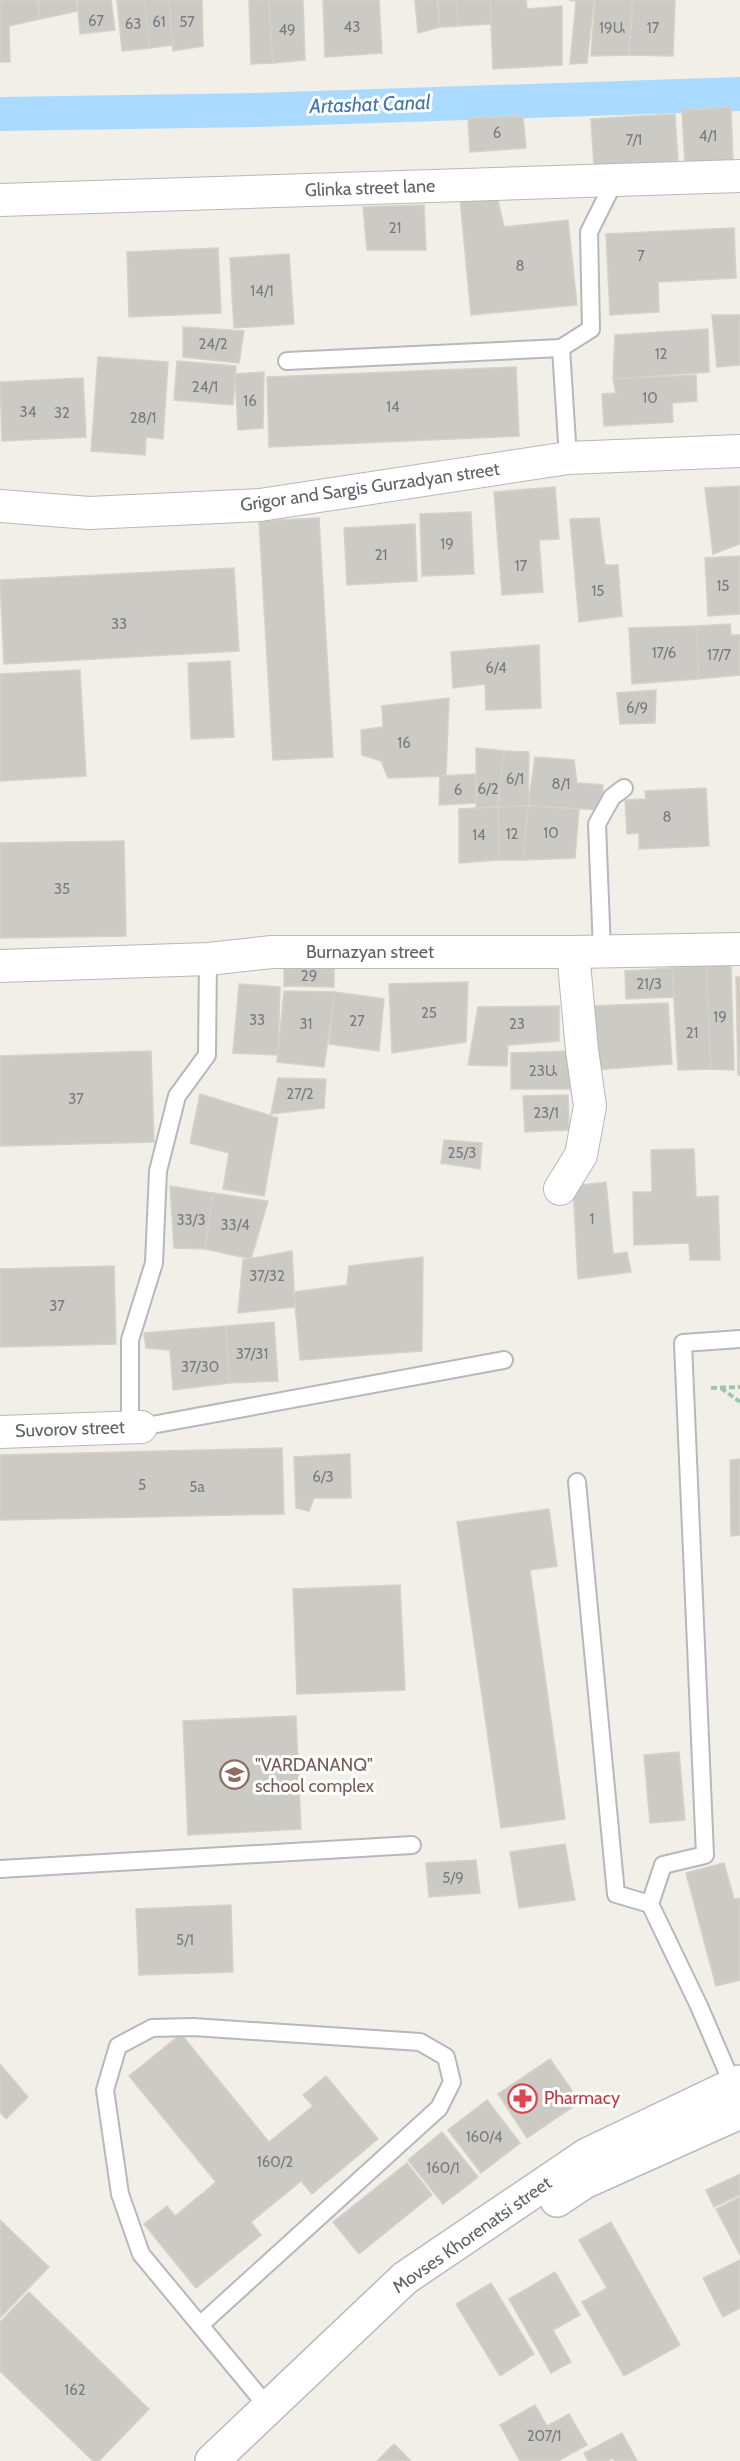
<svg xmlns="http://www.w3.org/2000/svg" width="740" height="2461" viewBox="0 0 740 2461" font-family="Cabin,'Noto Sans Armenian',sans-serif">
<rect width="100%" height="100%" fill="#f1efe8"/>
<g fill="none" stroke-linecap="round" stroke-linejoin="round">
<polyline stroke="#aadaff" stroke-width="34" points="0,114 256,110 740,94"/>
</g>
<g fill="#cccac5" stroke="#d6d1c6" stroke-width="1.5">
<polygon points="0,0 37,0 40,19 9,26 10,62 0,62"/>
<polygon points="38,0 75,0 78,11 40,19"/>
<polygon points="77,0 111,0 115,30 80,34"/>
<polygon points="117,0 144,0 150,48 122,51"/>
<polygon points="144,0 169,0 173,45 150,48"/>
<polygon points="169,0 202,0 203,46 173,51"/>
<polygon points="249,0 269,0 273,63 251,64"/>
<polygon points="269,0 303,0 305,60 273,63"/>
<polygon points="323,0 379,0 382,53 325,57"/>
<polygon points="415,0 437,0 440,27 418,33"/>
<polygon points="438,0 457,0 458,26 440,27"/>
<polygon points="457,0 490,0 491,24 458,26"/>
<polygon points="490,0 526,0 527,9 562,6 562,65 493,69"/>
<polygon points="569,0 594,0 587,63 570,64 576,1"/>
<polygon points="595,0 632,0 629,55 591,56"/>
<polygon points="633,0 675,0 673,56 629,55"/>
<polygon points="731,107 733,161 685,164 682,110"/>
<polygon points="675,114 678,161 594,166 591,119"/>
<polygon points="523,116 526,148 470,152 468,118"/>
<polygon points="497,196 504,227 568,220 577,305 471,315 460,199"/>
<polygon points="424,205 426,250 367,250 363,207"/>
<polygon points="734,228 736,278 658,282 659,312 610,315 606,234"/>
<polygon points="218,248 221,313 129,317 127,252"/>
<polygon points="289,254 294,324 234,328 230,258"/>
<polygon points="712,315 740,315 740,365 717,367"/>
<polygon points="183,327 244,331 239,363 183,357"/>
<polygon points="708,329 709,372 613,379 615,335"/>
<polygon points="98,357 168,362 163,439 146,437 145,455 91,451"/>
<polygon points="177,361 236,366 233,405 174,400"/>
<polygon points="516,367 519,436 269,447 267,377"/>
<polygon points="264,372 263,428 238,430 235,374"/>
<polygon points="696,375 697,401 672,403 673,422 604,426 602,394 616,393 613,379"/>
<polygon points="83,378 86,437 2,441 0,382"/>
<polygon points="740,486 740,544 713,554 705,488"/>
<polygon points="555,487 559,539 539,540 543,592 502,595 494,492"/>
<polygon points="471,512 474,574 422,576 420,514"/>
<polygon points="319,518 333,757 273,760 259,521"/>
<polygon points="599,518 605,565 618,565 622,616 579,622 570,519"/>
<polygon points="415,524 417,581 347,585 344,528"/>
<polygon points="740,556 740,614 708,616 705,558"/>
<polygon points="234,568 239,651 4,664 0,580"/>
<polygon points="730,624 731,635 740,635 740,675 698,679 697,626"/>
<polygon points="697,626 698,679 632,684 629,628"/>
<polygon points="539,645 541,708 486,710 485,684 453,688 451,652"/>
<polygon points="230,661 234,737 191,739 188,663"/>
<polygon points="80,670 86,776 0,781 0,674"/>
<polygon points="656,690 655,723 620,724 617,693"/>
<polygon points="449,698 446,776 388,778 381,761 362,755 361,730 383,727 382,706"/>
<polygon points="476,748 504,751 498,807 476,808"/>
<polygon points="504,751 529,752 528,806 498,807"/>
<polygon points="535,757 574,760 577,783 603,785 602,810 528,806"/>
<polygon points="476,774 476,803 439,805 440,776"/>
<polygon points="706,788 709,846 639,849 639,833 627,834 625,800 646,799 645,791"/>
<polygon points="528,806 579,809 575,858 523,860"/>
<polygon points="528,806 523,860 499,860 498,807"/>
<polygon points="498,807 499,860 459,863 459,809"/>
<polygon points="124,841 126,936 0,938 0,843"/>
<polygon points="334,964 334,987 284,986 284,966"/>
<polygon points="706,965 731,965 734,1070 711,1069"/>
<polygon points="706,965 711,1069 678,1070 672,968"/>
<polygon points="672,968 674,997 626,999 625,971"/>
<polygon points="736,977 740,977 740,1075 738,1075"/>
<polygon points="468,982 466,1042 392,1053 389,984"/>
<polygon points="239,984 280,987 278,1055 233,1053"/>
<polygon points="284,991 335,992 324,1067 277,1062"/>
<polygon points="335,992 384,999 379,1051 329,1044"/>
<polygon points="668,1003 672,1064 594,1070 590,1006"/>
<polygon points="559,1006 559,1041 508,1045 507,1066 468,1065 478,1007"/>
<polygon points="151,1051 154,1142 0,1146 0,1056"/>
<polygon points="575,1051 574,1089 511,1089 511,1053"/>
<polygon points="278,1078 326,1079 324,1108 271,1114"/>
<polygon points="200,1094 278,1118 264,1196 223,1189 229,1153 190,1143"/>
<polygon points="568,1095 569,1130 525,1132 523,1096"/>
<polygon points="444,1140 482,1143 480,1169 441,1163"/>
<polygon points="694,1149 696,1197 718,1196 720,1260 690,1260 689,1243 634,1245 633,1192 652,1192 651,1150"/>
<polygon points="606,1182 613,1254 627,1252 631,1272 578,1279 573,1186"/>
<polygon points="170,1186 213,1193 205,1249 174,1248"/>
<polygon points="213,1193 268,1201 251,1259 205,1249"/>
<polygon points="292,1251 295,1307 238,1313 243,1260"/>
<polygon points="423,1257 422,1351 300,1360 294,1292 347,1285 349,1266"/>
<polygon points="114,1266 116,1344 0,1347 0,1269"/>
<polygon points="274,1322 278,1381 229,1383 226,1326"/>
<polygon points="226,1326 229,1383 173,1390 170,1350 146,1348 144,1333"/>
<polygon points="282,1448 284,1514 0,1520 0,1455"/>
<polygon points="350,1454 351,1498 314,1498 309,1511 296,1508 294,1457"/>
<polygon points="740,1459 740,1535 731,1536 730,1460"/>
<polygon points="549,1509 557,1566 530,1570 565,1819 501,1828 457,1522"/>
<polygon points="400,1585 405,1690 297,1694 293,1589"/>
<polygon points="296,1716 301,1829 188,1835 183,1721"/>
<polygon points="679,1752 685,1820 650,1823 644,1755"/>
<polygon points="565,1844 575,1900 519,1908 510,1852"/>
<polygon points="476,1860 480,1893 429,1897 426,1863"/>
<polygon points="724,1863 734,1899 740,1898 740,1980 716,1986 686,1873"/>
<polygon points="231,1905 233,1972 139,1975 136,1909"/>
<polygon points="181,2034 269,2142 313,2106 303,2095 326,2076 378,2139 312,2194 301,2181 251,2222 261,2235 196,2288 144,2224 167,2206 175,2216 216,2182 129,2076"/>
<polygon points="550,2059 580,2102 527,2138 498,2094"/>
<polygon points="0,2064 28,2097 6,2119 0,2112"/>
<polygon points="487,2100 520,2143 481,2173 448,2130"/>
<polygon points="442,2132 478,2177 443,2204 408,2160"/>
<polygon points="407,2163 432,2195 359,2254 333,2222"/>
<polygon points="740,2174 740,2195 714,2207 706,2190"/>
<polygon points="740,2197 740,2255 716,2209"/>
<polygon points="0,2220 49,2267 0,2318"/>
<polygon points="611,2222 680,2345 624,2376 582,2302 607,2288 579,2240"/>
<polygon points="740,2260 740,2308 723,2317 703,2278"/>
<polygon points="555,2272 580,2315 553,2330 571,2362 551,2373 509,2299"/>
<polygon points="491,2283 534,2354 500,2376 456,2304"/>
<polygon points="29,2292 149,2409 99,2461 93,2461 0,2371 0,2322"/>
<polygon points="535,2405 547,2426 569,2414 587,2445 558,2461 520,2461 500,2425"/>
<polygon points="622,2433 637,2461 615,2461 613,2458 607,2461 588,2461 584,2453"/>
<polygon points="394,2444 411,2461 377,2461"/>
</g>
<g fill="none" stroke-linecap="round" stroke-linejoin="round">
<defs>
<g id="service">
<polyline points="287,361 561,348"/>
<polyline points="568,458 561,348 591,329 589,232 615,180"/>
<polyline points="602,951 597,824 612,797 624,788"/>
<polyline points="130,1427 130,1340 154,1263 158,1171 177,1096 207,1055 208,959"/>
<polyline points="141,1427 504,1360"/>
<polyline points="577,1482 616,1894 650,1904 699,2006 733,2085"/>
<polyline points="0,1869 412,1845"/>
<polyline points="650,1904 663,1865 705,1855 683,1343 740,1339"/>
<polyline points="200,2325 439,2108 452,2082 446,2057 420,2042 193,2027 152,2028 118,2046 105,2090 120,2194 141,2254 257,2394 269,2406"/>
</g>
<g id="minor">
<polyline points="0,200 740,176"/>
<polyline points="0,506 89,513 260,505 568,458 740,451"/>
<polyline points="0,966 208,959 272,952 573,952 740,949"/>
<polyline points="560,1189 581,1155 590,1106 582,1050 573,952"/>
<polyline points="0,1432 141,1427"/>
</g>
<g id="secondary">
<polyline points="557,2200 584,2182 740,2112"/>
<polyline points="212,2461 405,2278 587,2155 740,2082"/>
</g>
</defs>
<use href="#service" stroke="#b5b8bc" stroke-width="20"/>
<use href="#minor" stroke="#b5b8bc" stroke-width="34"/>
<use href="#secondary" stroke="#b6babf" stroke-width="36"/>
<g stroke="#9cc7a9" stroke-width="4" stroke-dasharray="6 3" stroke-linecap="butt">
<polyline points="711,1388 740,1387"/>
<polyline points="721,1388 740,1402"/>
</g>
<use href="#service" stroke="#fff" stroke-width="16"/>
<use href="#minor" stroke="#fff" stroke-width="32"/>
<use href="#secondary" stroke="#fff" stroke-width="33"/>
</g>
<defs>
<symbol id="school-ring" viewBox="-11 -11 22 22"><circle r="9.5" fill="#fff" stroke="#8d6e63" stroke-width="1.5"/><path d="M0-5L7-2L0 1L-7-2ZM-4 1L0 2.5L4 1V4Q0 6-4 4Z" fill="#8d6e63"/></symbol>
<symbol id="pharmacy-ring" viewBox="-11 -11 22 22"><circle r="9.5" fill="#fff" stroke="#e0444e" stroke-width="1.5"/><path d="M-2-6h4v4h4v4h-4v4h-4v-4h-4v-4h4Z" fill="#e0444e"/></symbol>
</defs>
<g fill-rule="evenodd">
<use href="#school-ring" x="218" y="1758" width="33" height="33"/>
<use href="#pharmacy-ring" x="506" y="2082" width="33" height="33"/>
</g>
<g text-anchor="middle" stroke-width="6" stroke-linejoin="round" paint-order="stroke">
<g font-size="15" fill="#7a7d7f">
<text x="96" y="26">67</text>
<text x="159" y="27">61</text>
<text x="187" y="27">57</text>
<text x="133" y="29">63</text>
<text x="352" y="32">43</text>
<text x="612" y="33">19Ա</text>
<text x="653" y="33">17</text>
<text x="287" y="35">49</text>
<text x="497" y="138">6</text>
<text x="708" y="141">4/1</text>
<text x="634" y="145">7/1</text>
<text x="395" y="233">21</text>
<text x="641" y="261">7</text>
<text x="520" y="271">8</text>
<text x="262" y="296">14/1</text>
<text x="213" y="349">24/2</text>
<text x="661" y="359">12</text>
<text x="205" y="392">24/1</text>
<text x="650" y="403">10</text>
<text x="250" y="406">16</text>
<text x="393" y="412">14</text>
<text x="28" y="417">34</text>
<text x="62" y="418">32</text>
<text x="143" y="423">28/1</text>
<text x="447" y="549">19</text>
<text x="381" y="560">21</text>
<text x="521" y="571">17</text>
<text x="723" y="591">15</text>
<text x="598" y="596">15</text>
<text x="119" y="629">33</text>
<text x="664" y="658">17/6</text>
<text x="719" y="660">17/7</text>
<text x="496" y="673">6/4</text>
<text x="637" y="713">6/9</text>
<text x="404" y="748">16</text>
<text x="515" y="784">6/1</text>
<text x="561" y="789">8/1</text>
<text x="488" y="794">6/2</text>
<text x="458" y="795">6</text>
<text x="667" y="822">8</text>
<text x="551" y="838">10</text>
<text x="512" y="839">12</text>
<text x="479" y="840">14</text>
<text x="62" y="894">35</text>
<text x="309" y="981">29</text>
<text x="649" y="989">21/3</text>
<text x="429" y="1018">25</text>
<text x="720" y="1022">19</text>
<text x="257" y="1025">33</text>
<text x="357" y="1026">27</text>
<text x="306" y="1029">31</text>
<text x="517" y="1029">23</text>
<text x="692" y="1038">21</text>
<text x="543" y="1076">23Ա</text>
<text x="300" y="1099">27/2</text>
<text x="76" y="1104">37</text>
<text x="546" y="1118">23/1</text>
<text x="462" y="1158">25/3</text>
<text x="592" y="1224">1</text>
<text x="191" y="1225">33/3</text>
<text x="235" y="1230">33/4</text>
<text x="267" y="1281">37/32</text>
<text x="57" y="1311">37</text>
<text x="252" y="1359">37/31</text>
<text x="200" y="1372">37/30</text>
<text x="323" y="1482">6/3</text>
<text x="142" y="1490">5</text>
<text x="197" y="1492">5a</text>
<text x="453" y="1883">5/9</text>
<text x="185" y="1945">5/1</text>
<text x="484" y="2142">160/4</text>
<text x="275" y="2167">160/2</text>
<text x="443" y="2173">160/1</text>
<text x="75" y="2395">162</text>
<text x="544" y="2441">207/1</text>
</g>
<g font-size="18" fill="#5f6368" stroke="#fff">
<text transform="translate(370 188) rotate(-2)" y="6">Glinka street lane</text>
<text transform="translate(370 487) rotate(-8)" y="6">Grigor and Sargis Gurzadyan street</text>
<text x="370" y="958">Burnazyan street</text>
<text transform="translate(70 1429) rotate(-2)" y="6">Suvorov street</text>
<text transform="translate(472 2235) rotate(-35)" y="6">Movses Khorenatsi street</text>
</g>
<g font-size="18" fill="#785e54" stroke="#fff" text-anchor="start">
<text x="255" y="1771">"VARDANANQ"<tspan x="255" dy="21">school complex</tspan></text>
</g>
<g font-size="18" fill="#be3a42" stroke="#fff" text-anchor="start">
<text x="544" y="2104">Pharmacy</text>
</g>
<g font-size="20" font-style="italic" fill="#4174aa" stroke="#fff">
<text transform="translate(370 104) rotate(-2)" y="7">Artashat Canal</text>
</g>
</g>
</svg>
